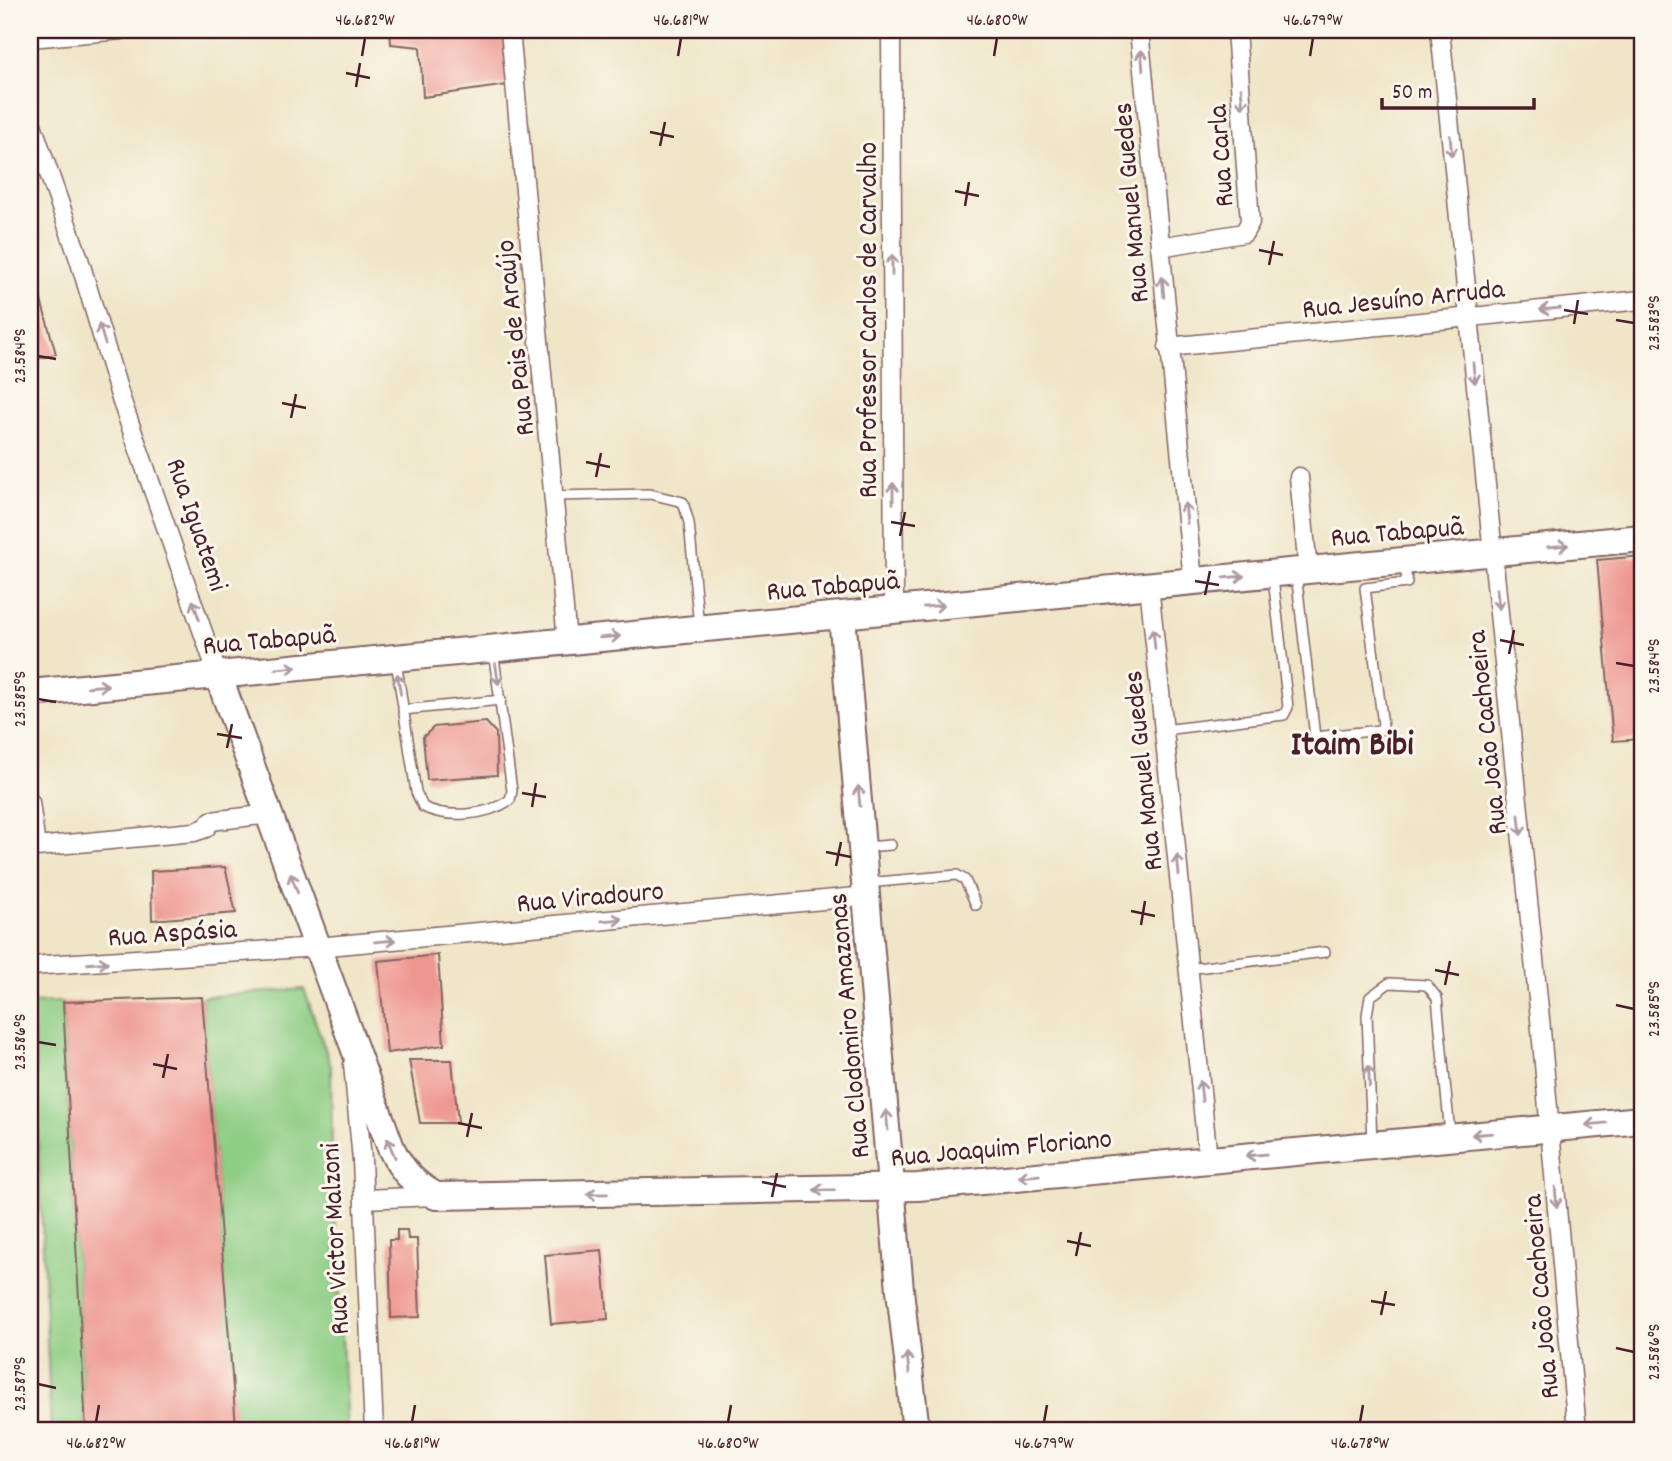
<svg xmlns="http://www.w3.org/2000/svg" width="1672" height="1461" viewBox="0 0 1672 1461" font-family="Dekko,sans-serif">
<rect width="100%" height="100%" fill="#fbf7ec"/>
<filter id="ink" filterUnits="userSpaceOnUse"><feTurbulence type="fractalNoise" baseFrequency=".0143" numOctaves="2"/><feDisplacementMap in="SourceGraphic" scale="14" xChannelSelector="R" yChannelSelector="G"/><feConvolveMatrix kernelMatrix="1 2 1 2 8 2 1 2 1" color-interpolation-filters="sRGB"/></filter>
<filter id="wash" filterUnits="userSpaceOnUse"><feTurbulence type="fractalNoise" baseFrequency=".00686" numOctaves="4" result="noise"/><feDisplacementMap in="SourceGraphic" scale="28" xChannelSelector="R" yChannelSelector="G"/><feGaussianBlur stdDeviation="1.57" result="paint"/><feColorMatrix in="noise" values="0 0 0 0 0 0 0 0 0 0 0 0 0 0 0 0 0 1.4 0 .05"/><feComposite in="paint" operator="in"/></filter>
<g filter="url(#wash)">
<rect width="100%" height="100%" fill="#efe5c7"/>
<polygon fill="#8fce85" stroke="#6c7658" stroke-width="2" points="304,989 331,1066 332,1157 347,1431 51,1431 32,1003 63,1002 86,1430 235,1426 202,997"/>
<g id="blocks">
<g fill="#ee9690">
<polygon points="390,30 509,30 515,84 423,97 420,47 391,44"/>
<polygon points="30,261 56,354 30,361"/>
<polygon points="1642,556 1642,739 1613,741 1597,560"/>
<polygon points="486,722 496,733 497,775 427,780 423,737 434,727"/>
<polygon points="225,867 236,913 152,920 151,871"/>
<polygon points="438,955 444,1045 387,1053 378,961"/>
<polygon points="202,997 236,1426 86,1430 63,1002"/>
<polygon points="409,1060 452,1060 458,1123 420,1123"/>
<polygon points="397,1230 407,1230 408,1239 417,1239 420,1317 391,1318 389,1240 397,1240"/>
<polygon points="602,1250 608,1319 551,1324 545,1255"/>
</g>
</g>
</g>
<g filter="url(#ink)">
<use href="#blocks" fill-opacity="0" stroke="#846462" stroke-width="2"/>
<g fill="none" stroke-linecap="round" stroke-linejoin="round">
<defs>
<g id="lane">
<polyline points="554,496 650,494 683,502 689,523 699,627"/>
<polyline points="1296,573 1315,737 1380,730 1383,725 1365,588 1407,583 1405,563"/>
<path d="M396,661L416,792L423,807C448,819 486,816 510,800L512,791L493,650"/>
<polyline points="403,710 501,700"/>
<polyline points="1164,730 1284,715 1288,707 1273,578"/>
<polyline points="866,847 891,845"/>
<polyline points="866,883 957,875 965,880 976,905"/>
<polyline points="1188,969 1325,952"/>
<polyline points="1372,1143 1367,1015 1370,997 1389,983 1427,985 1437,998 1450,1134"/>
</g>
<g id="street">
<polyline points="510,30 567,641"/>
<polyline points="891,30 894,610"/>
<polyline points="1139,30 1193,581"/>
<polyline points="1440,30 1540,1019 1577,1431"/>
<polyline points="30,38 122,30"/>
<polyline points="30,119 79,259 121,399 218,675"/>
<polyline points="1160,247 1244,233 1250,222 1236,30"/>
<polyline points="1168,347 1642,300"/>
<polyline points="1299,477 1308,570"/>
<polyline points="1149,585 1208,1159"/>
<polyline points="30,802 36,847 194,832 206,828 211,821 270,814"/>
<polyline points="30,966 317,947 867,896"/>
<polyline points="353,1064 362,1160 374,1431"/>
<polyline points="364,1199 436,1196"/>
</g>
<g id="secondary">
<polyline points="842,615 900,1290 916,1431"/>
<path d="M218,675L391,1148C402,1171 413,1183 436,1196L918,1187L1642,1120"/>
<polyline points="30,693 1642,538"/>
</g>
</defs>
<use href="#lane" stroke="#846462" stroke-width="12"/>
<use href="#street" stroke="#846462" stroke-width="21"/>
<use href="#secondary" stroke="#846462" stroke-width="30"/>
<use href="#lane" stroke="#fff" stroke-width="9"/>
<use href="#street" stroke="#fff" stroke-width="18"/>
<use href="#secondary" stroke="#fff" stroke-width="26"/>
</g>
<defs><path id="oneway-shaft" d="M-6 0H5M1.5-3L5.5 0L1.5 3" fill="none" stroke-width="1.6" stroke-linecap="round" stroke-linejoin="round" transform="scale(1.75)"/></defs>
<g stroke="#ae9aa0">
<use href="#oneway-shaft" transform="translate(1142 60) rotate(-95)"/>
<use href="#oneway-shaft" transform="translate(1242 98) rotate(85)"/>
<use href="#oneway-shaft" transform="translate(1451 146) rotate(85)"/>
<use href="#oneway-shaft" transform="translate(892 265) rotate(-90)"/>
<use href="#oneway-shaft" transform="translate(1163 287) rotate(-95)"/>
<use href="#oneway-shaft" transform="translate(1550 309) rotate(175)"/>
<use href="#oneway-shaft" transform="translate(102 334) rotate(-107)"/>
<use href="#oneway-shaft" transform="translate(1474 373) rotate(84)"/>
<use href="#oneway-shaft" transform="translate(893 493) rotate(-90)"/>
<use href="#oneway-shaft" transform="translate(1186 513) rotate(-96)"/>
<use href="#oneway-shaft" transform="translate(1558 546) rotate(-5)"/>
<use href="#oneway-shaft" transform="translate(1234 577) rotate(-5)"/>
<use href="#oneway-shaft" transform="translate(1498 599) rotate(84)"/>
<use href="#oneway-shaft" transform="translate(934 606) rotate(-6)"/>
<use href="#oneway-shaft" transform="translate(196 610) rotate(-109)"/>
<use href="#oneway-shaft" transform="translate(610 637) rotate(-5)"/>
<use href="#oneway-shaft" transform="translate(1154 639) rotate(-96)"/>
<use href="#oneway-shaft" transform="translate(286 668) rotate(-6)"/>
<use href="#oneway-shaft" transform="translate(497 674) rotate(82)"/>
<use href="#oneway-shaft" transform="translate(399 684) rotate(-99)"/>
<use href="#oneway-shaft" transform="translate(98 686) rotate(-5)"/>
<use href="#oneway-shaft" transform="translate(859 796) rotate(-95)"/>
<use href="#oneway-shaft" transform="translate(1520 825) rotate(84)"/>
<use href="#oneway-shaft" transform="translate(1178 865) rotate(-96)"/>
<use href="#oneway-shaft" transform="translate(294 883) rotate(-110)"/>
<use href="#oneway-shaft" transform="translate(612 920) rotate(-5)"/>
<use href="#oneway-shaft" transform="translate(385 941) rotate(-5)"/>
<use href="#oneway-shaft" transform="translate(98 963) rotate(-4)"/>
<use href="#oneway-shaft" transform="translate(1369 1076) rotate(-92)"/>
<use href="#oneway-shaft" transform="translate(1201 1091) rotate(-96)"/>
<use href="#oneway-shaft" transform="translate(887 1120) rotate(-95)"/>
<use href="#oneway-shaft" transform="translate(1596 1124) rotate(174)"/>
<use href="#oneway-shaft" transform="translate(1482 1134) rotate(175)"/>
<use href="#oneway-shaft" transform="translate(391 1148) rotate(-113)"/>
<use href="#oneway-shaft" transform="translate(1256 1155) rotate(175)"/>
<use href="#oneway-shaft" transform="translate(1029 1176) rotate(175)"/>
<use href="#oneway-shaft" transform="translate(824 1190) rotate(179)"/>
<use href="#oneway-shaft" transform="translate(597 1194) rotate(179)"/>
<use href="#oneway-shaft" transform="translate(1556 1197) rotate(85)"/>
<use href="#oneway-shaft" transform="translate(908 1363) rotate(-96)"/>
</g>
</g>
<path fill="none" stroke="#4a1f2b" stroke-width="2.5" d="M362,56L365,38M678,56L681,38M994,56L997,38M1310,56L1313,38M346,73L370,78M356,87L360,63M650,132L674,137M660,146L665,122M955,191L979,196M965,206L969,182M1259,250L1283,255M1269,265L1274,241M1564,310L1588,314M1616,320L1634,323M1574,324L1578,300M38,356L56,359M282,403L306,408M291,418L296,394M586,462L610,467M596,477L601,453M891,522L915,526M900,536L905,512M1195,581L1219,585M1205,595L1210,571M1500,640L1524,645M1509,654L1514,630M1616,663L1634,666M38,699L56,702M217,734L242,738M227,748L232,724M522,793L546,797M532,807L536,783M826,852L851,857M836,866L841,842M1131,911L1155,916M1141,925L1145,901M1435,970L1459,975M1445,985L1450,961M1616,1005L1634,1009M38,1042L56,1045M153,1064L177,1069M163,1078L168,1054M458,1123L482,1128M467,1137L472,1113M762,1182L786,1187M772,1197L777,1173M1067,1241L1091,1246M1076,1256L1081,1232M1371,1301L1395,1305M1381,1315L1386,1291M1616,1348L1634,1352M38,1384L56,1388M96,1422L99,1405M412,1422L415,1405M728,1422L731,1405M1044,1422L1047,1405M1360,1422L1363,1405"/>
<g text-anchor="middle" stroke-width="6" stroke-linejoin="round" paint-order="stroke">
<g font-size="28" fill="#4a1f2b" stroke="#fbf7ec">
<text transform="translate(1219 156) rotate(-94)" y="10">Rua Carla</text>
<text transform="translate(1129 203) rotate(-95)" y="10">Rua Manuel Guedes</text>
<text transform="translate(1403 297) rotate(-6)" y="10">Rua Jesuíno Arruda</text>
<text transform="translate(866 320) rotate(-90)" y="10">Rua Professor Carlos de Carvalho</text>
<text transform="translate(513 338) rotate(-96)" y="10">Rua Pais de Araújo</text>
<text transform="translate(199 524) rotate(71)" y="10">Rua Iguatemi</text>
<text transform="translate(1397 530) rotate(-5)" y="10">Rua Tabapuã</text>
<text transform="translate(833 584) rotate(-5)" y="10">Rua Tabapuã</text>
<text transform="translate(269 638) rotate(-5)" y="10">Rua Tabapuã</text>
<text transform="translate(1485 733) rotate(-96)" y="10">Rua João Cachoeira</text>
<text transform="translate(1141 771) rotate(-96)" y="10">Rua Manuel Guedes</text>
<text transform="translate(590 895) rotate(-5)" y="10">Rua Viradouro</text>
<text transform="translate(172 931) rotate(-4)" y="10">Rua Aspásia</text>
<text transform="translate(847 1026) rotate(-95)" y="10">Rua Clodomiro Amazonas</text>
<text transform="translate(1001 1146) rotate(-5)" y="10">Rua Joaquim Floriano</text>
<text transform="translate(333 1239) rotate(-93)" y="10">Rua Victor Malzoni</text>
<text transform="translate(1539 1297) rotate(-95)" y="10">Rua João Cachoeira</text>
</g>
<g font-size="35" font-weight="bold" fill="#4a1f2b" stroke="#fbf7ec">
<text x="1352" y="754">Itaim Bibi</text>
</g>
</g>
<rect width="1672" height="1461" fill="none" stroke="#fbf7ec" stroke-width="77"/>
<path d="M1382 98v10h152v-10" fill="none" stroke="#4a1f2b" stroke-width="3.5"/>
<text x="1392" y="98" font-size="21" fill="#4a1f2b" stroke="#fbf7ec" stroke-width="5" paint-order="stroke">50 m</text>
<rect x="38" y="38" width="1596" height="1384" fill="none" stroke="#4a1f2b" stroke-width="2.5"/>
<g font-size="18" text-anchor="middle" fill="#4a1f2b">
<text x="365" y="25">46.682°W</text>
<text x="681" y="25">46.681°W</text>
<text x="997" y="25">46.680°W</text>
<text x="1313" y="25">46.679°W</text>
<text transform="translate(1653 323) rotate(-90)" y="6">23.583°S</text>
<text transform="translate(19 356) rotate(-90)" y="6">23.584°S</text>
<text transform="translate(1653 666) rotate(-90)" y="6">23.584°S</text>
<text transform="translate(19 699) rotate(-90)" y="6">23.585°S</text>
<text transform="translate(1653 1009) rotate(-90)" y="6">23.585°S</text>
<text transform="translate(19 1042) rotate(-90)" y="6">23.586°S</text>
<text transform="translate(1653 1352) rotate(-90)" y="6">23.586°S</text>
<text transform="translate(19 1384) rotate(-90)" y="6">23.587°S</text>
<text x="96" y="1448">46.682°W</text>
<text x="412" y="1448">46.681°W</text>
<text x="728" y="1448">46.680°W</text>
<text x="1044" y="1448">46.679°W</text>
<text x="1360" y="1448">46.678°W</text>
</g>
</svg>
